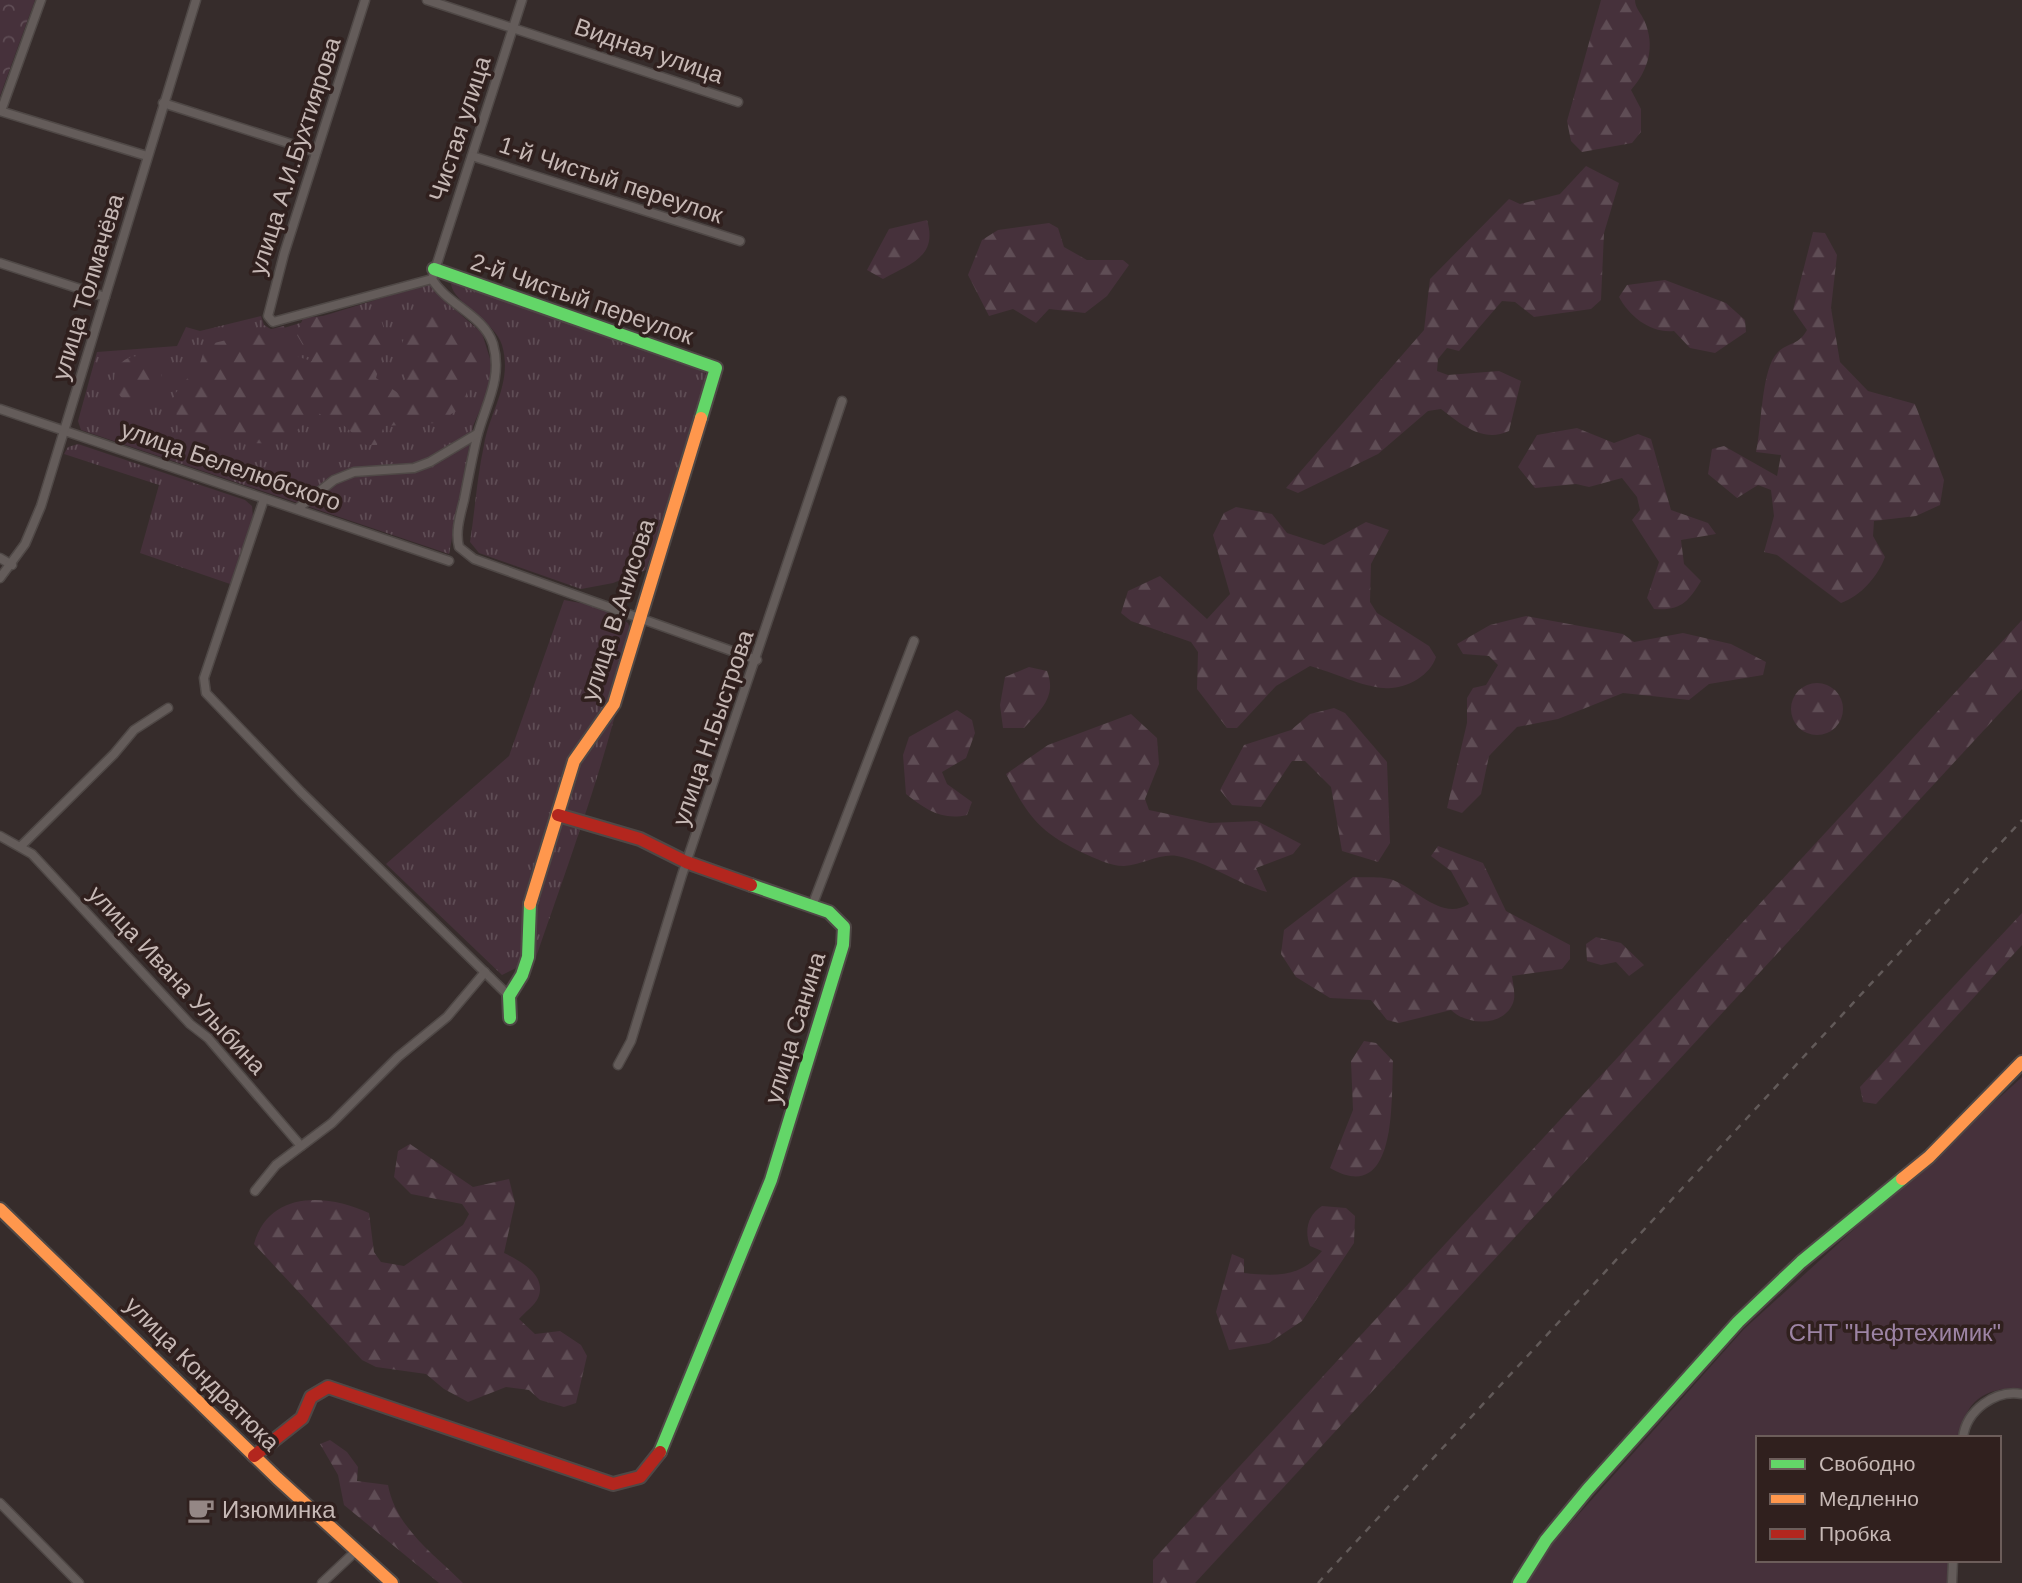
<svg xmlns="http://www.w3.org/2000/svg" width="2022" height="1583" viewBox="0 0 2022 1583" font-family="Arial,sans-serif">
<defs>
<pattern id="grass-tufts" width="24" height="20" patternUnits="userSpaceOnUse" patternTransform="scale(1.75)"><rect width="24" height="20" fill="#46313b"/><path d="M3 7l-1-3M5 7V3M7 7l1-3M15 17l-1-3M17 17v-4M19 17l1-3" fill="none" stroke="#5f4d55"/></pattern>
<pattern id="forest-firs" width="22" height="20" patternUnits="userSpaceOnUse" patternTransform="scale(1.75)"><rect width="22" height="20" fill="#46313b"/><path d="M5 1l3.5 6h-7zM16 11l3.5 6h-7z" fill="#5f4d55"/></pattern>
<pattern id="park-crowns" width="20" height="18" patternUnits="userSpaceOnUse" patternTransform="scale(1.75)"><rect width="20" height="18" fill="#46313b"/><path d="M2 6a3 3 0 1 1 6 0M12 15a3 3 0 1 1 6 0" fill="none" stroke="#5f4d55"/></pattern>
</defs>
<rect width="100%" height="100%" fill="#362c2b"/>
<g fill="url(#grass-tufts)">
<path d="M456,282L704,369L707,380L646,570L613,583L581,589L479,553L470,542C475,510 477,477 484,445C490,410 513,383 502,345C495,321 454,304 451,284Z"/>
<polygon points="431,283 436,293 482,333 491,362 490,387 473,426 449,554 81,430 78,421 97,352 177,346 186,327 200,331 261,316 264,325 274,331"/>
<polygon points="78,444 245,500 252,506 253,517 233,585 140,553 159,485 64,454 68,447"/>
<path d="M564,600L597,606L628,623C644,662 554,903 536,958L502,975L386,864L509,756Z"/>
</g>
<g fill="url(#forest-firs)">
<path d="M1601,0H1635C1635,8 1641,13 1644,20C1656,46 1648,71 1631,90L1641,109V132L1632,143L1582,152L1571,141L1567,121Z"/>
<path d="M1586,166L1619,183L1604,233L1601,300L1591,309L1534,317L1515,302L1502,301L1459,351L1447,348L1438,359L1437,371L1448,375L1499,371L1521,381L1509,431C1483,443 1462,425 1441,409L1428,411L1378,454L1298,493L1286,488L1424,330L1430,279L1509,199L1520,204L1560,194Z"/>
<path d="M927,220C938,257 911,263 883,279L867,270L889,229Z"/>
<polygon points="1049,223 1058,228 1064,247 1087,260 1123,260 1129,265 1107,296 1085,313 1049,309 1036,323 1013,309 989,316 968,275 982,240 998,230"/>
<path d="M1813,232L1825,233L1837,255L1831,308L1840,362L1868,391L1915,404L1944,480L1940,505L1916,516L1874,521L1873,536L1885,557C1878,576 1861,596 1841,603L1777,555L1764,552L1774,516L1771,490L1758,485L1737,498L1708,474L1712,449L1724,446L1777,476L1781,455L1756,452C1762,426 1761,368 1778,352C1789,342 1799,345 1807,330L1793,310Z"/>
<path d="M1665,280L1726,303L1745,320L1746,332L1715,353L1690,348L1674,331C1650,333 1630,317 1619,297L1627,285Z"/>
<path d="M425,312C461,319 463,323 482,354L472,372L463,407L436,423L384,426L377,445H366L341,423L315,412C304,425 288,441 270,443C245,445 201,437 178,428L174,395L200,363L206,345L284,326L295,356L312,361L297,335L303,318L353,313L381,320L387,338L376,378L401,395L408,387C396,352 397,338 425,312Z"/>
<circle cx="138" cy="380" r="24"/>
<path d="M1577,428L1614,443L1638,434L1651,439L1671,510L1708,523L1716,534L1681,540L1684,564L1701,581C1688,602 1681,611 1654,609L1647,598L1659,562L1632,520L1640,510L1637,497L1622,478L1589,487L1576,484L1535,488L1518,467L1537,435Z"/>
<path d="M1236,507L1272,514L1287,533L1324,545L1366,522L1389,530L1371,564L1370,602L1377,613L1429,646L1436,657C1430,676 1405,690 1384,688C1363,687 1332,672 1310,666L1276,686L1237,728H1227L1197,689L1198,652L1191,642L1131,621L1121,613L1128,591L1160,576L1207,619L1230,594L1213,535L1224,513Z"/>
<polygon points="1526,616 1623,634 1634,642 1683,633 1731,644 1766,662 1763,675 1709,684 1689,700 1623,693 1558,719 1517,727 1489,756 1481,794 1462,813 1447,808 1467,723 1467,698 1473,688 1486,685 1498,665 1489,656 1463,654 1457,644 1490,625"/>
<polygon points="2022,620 2022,689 1195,1583 1153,1583 1153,1560"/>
<path d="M1029,667L1047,671C1057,696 1041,710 1024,728H1003L1000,705L1005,677Z"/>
<circle cx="1817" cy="709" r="26"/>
<polygon points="1334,708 1345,713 1387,762 1390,843 1378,862 1342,851 1331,787 1305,761 1292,761 1261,807 1232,805 1220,790 1244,745 1291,730 1310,714"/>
<path d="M957,710L972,720L975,733L966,758L942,772L947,784L972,802L967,815C942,821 925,809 906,794L903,755L909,737Z"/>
<path d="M1131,714L1157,738L1159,764L1145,799L1149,810L1210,823L1257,821L1301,844L1293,854L1256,868L1267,892C1235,883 1209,862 1177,856C1160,853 1142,865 1124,866C1110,866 1095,858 1083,853C1039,832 1028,816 1006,774L1048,745Z"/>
<path d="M1438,846L1483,863L1506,911L1570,945V959L1562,969L1512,976C1513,984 1516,996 1513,1003C1503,1028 1466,1025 1451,1010L1399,1023L1387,1020L1371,1000L1330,998L1296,977L1281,954L1284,930L1353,877C1366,878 1382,876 1393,880C1418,890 1442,921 1469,904L1451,871L1431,856Z"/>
<polygon points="2022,913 2022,945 1876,1104 1863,1102 1860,1087"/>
<polygon points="1596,937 1621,943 1644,965 1629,976 1616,962 1601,965 1587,961 1586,944"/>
<path d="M1364,1041L1376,1043L1393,1061C1391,1100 1398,1207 1330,1168L1353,1110L1351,1061Z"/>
<path d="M410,1144L473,1187L509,1179L515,1203L504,1253C519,1260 548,1275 538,1298C535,1305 524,1313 519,1319L535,1334L560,1331L581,1345L587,1356L576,1403L564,1407L540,1400L529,1390L506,1387L468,1402L444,1389L426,1374L376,1367L362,1360L254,1244C269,1191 326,1193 369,1213L374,1252L381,1262L404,1266L463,1225L469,1214L462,1204L411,1194L394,1177L398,1151Z"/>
<path d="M1322,1206L1346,1208L1355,1216L1354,1243L1302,1321L1269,1343L1229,1350L1216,1312L1232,1254L1244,1259V1273C1275,1276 1301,1278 1322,1251L1310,1246C1304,1230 1308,1215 1322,1206Z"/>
<path d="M330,1440L347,1452L358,1467L357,1481L388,1485C396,1528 434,1554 463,1583H439L344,1505L338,1475L320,1444Z"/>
</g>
<polygon fill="url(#park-crowns)" points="0,0 35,0 0,96"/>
<path fill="#46313b" d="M2022,1077V1388C1986,1387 1964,1400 1960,1438H1758V1560H1950L1948,1583H1521L1528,1571L1744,1329Z"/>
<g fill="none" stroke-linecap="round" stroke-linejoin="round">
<defs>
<g id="street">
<polyline points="365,0 284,254 268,316 273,322 432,279"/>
<polyline points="427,0 738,102"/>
<path d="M522,0L432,279C447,305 484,315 493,344C503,379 485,405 477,437C472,458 468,479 464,500C460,516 455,532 459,547L474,559L757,660"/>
<polyline points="163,103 316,152"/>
<polyline points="0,111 147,156"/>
<polyline points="1,111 41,0"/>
<polyline points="472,156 740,241"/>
<polyline points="0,263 105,297"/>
<polyline points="0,409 449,561"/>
<polyline points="264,499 204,678 206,693 301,792 509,996"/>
<polyline points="297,509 334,480 354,472 414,468 430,462 477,434"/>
<polyline points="0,558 12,565"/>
<polyline points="0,578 25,544 41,506 196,0"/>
<polyline points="0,836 32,854 190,1024 208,1038 301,1146"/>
<polyline points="20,847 114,754 134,730 168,708"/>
<polyline points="812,906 914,641"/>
<polyline points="618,1065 631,1041 682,875 842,401"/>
<polyline points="255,1191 276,1165 332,1123 398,1057 447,1017 485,972"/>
<path d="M1963,1438C1966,1410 1996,1389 2022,1394"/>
<polyline points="0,1503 79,1583"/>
<polyline points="322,1583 356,1551"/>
<polyline points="1952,1583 1953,1560"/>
</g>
<g id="fast">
<polyline points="434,269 716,368 701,418"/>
<polyline points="510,1018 509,996 522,975 528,957 530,904"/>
<polyline points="660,1452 771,1180 843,945 844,927 829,912 751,885"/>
<polyline points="1519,1583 1546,1540 1588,1489 1738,1322 1801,1262 1902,1179"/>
</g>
<g id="slow">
<polyline points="530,904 574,761 614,704 701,418"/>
<polyline points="1902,1179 1929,1157 2022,1062"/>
<polyline points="0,1209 277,1478 392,1583"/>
</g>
<g id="jam">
<polyline points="558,815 640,839 686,862 751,885"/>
<polyline points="254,1456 302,1418 311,1397 328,1387 613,1484 640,1477 660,1452"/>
</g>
</defs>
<use href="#street" stroke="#4f4846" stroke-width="11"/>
<use href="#fast" stroke="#4f4846" stroke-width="16"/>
<use href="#slow" stroke="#4f4846" stroke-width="16"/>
<use href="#jam" stroke="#4f4846" stroke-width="16"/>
<use href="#street" stroke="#645c5a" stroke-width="8"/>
<use href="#fast" stroke="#63d668" stroke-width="12"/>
<use href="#slow" stroke="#ff974d" stroke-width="12"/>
<use href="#jam" stroke="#b3261e" stroke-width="12"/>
<polyline stroke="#625a59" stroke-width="2.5" stroke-dasharray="7 7" stroke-linecap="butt" points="1318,1583 2022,820"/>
</g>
<defs>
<symbol id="cafe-bare" viewBox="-9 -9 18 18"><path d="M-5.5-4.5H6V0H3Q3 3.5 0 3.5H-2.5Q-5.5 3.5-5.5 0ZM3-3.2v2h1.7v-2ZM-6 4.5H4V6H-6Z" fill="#948785" stroke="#30201e" stroke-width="2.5" paint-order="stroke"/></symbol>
</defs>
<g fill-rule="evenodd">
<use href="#cafe-bare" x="182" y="1491" width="38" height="38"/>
</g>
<g text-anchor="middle" stroke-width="7" stroke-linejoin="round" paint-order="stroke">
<g font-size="24" fill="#c6b8b5" stroke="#30201e">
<text transform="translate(649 51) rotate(19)" y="8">Видная улица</text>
<text transform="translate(460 129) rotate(-72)" y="8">Чистая улица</text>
<text transform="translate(295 156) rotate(-72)" y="8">улица А.И.Бухтиярова</text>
<text transform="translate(611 180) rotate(18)" y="8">1-й Чистый переулок</text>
<text transform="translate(88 287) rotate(-73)" y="8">улица Толмачёва</text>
<text transform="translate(582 299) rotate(19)" y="8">2-й Чистый переулок</text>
<text transform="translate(231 466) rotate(19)" y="8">улица Белелюбского</text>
<text transform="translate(618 610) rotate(-72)" y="8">улица В.Анисова</text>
<text transform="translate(713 728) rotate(-71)" y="8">улица Н.Быстрова</text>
<text transform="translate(177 980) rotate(47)" y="8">улица Ивана Улыбина</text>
<text transform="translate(795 1028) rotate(-73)" y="8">улица Санина</text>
<text transform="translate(202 1374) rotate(45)" y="8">улица Кондратюка</text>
</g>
<g font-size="24" fill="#9d84a5" stroke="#30201e">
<text x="1895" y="1341">СНТ "Нефтехимик"</text>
</g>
<g font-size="24" fill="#c6b8b5" stroke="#30201e" text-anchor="start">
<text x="222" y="1518">Изюминка</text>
</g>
</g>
<rect x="1756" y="1436" width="245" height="126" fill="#30201e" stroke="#6c5d5a" stroke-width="2"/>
<rect x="1770" y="1459" width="35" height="10" fill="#63d668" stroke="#6c5d5a" stroke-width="2"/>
<text x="1819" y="1471" font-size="21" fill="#c6b8b5">Свободно</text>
<rect x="1770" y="1494" width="35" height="10" fill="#ff974d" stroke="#6c5d5a" stroke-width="2"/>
<text x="1819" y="1506" font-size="21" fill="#c6b8b5">Медленно</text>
<rect x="1770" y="1529" width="35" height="10" fill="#b3261e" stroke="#6c5d5a" stroke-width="2"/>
<text x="1819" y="1541" font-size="21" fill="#c6b8b5">Пробка</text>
</svg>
